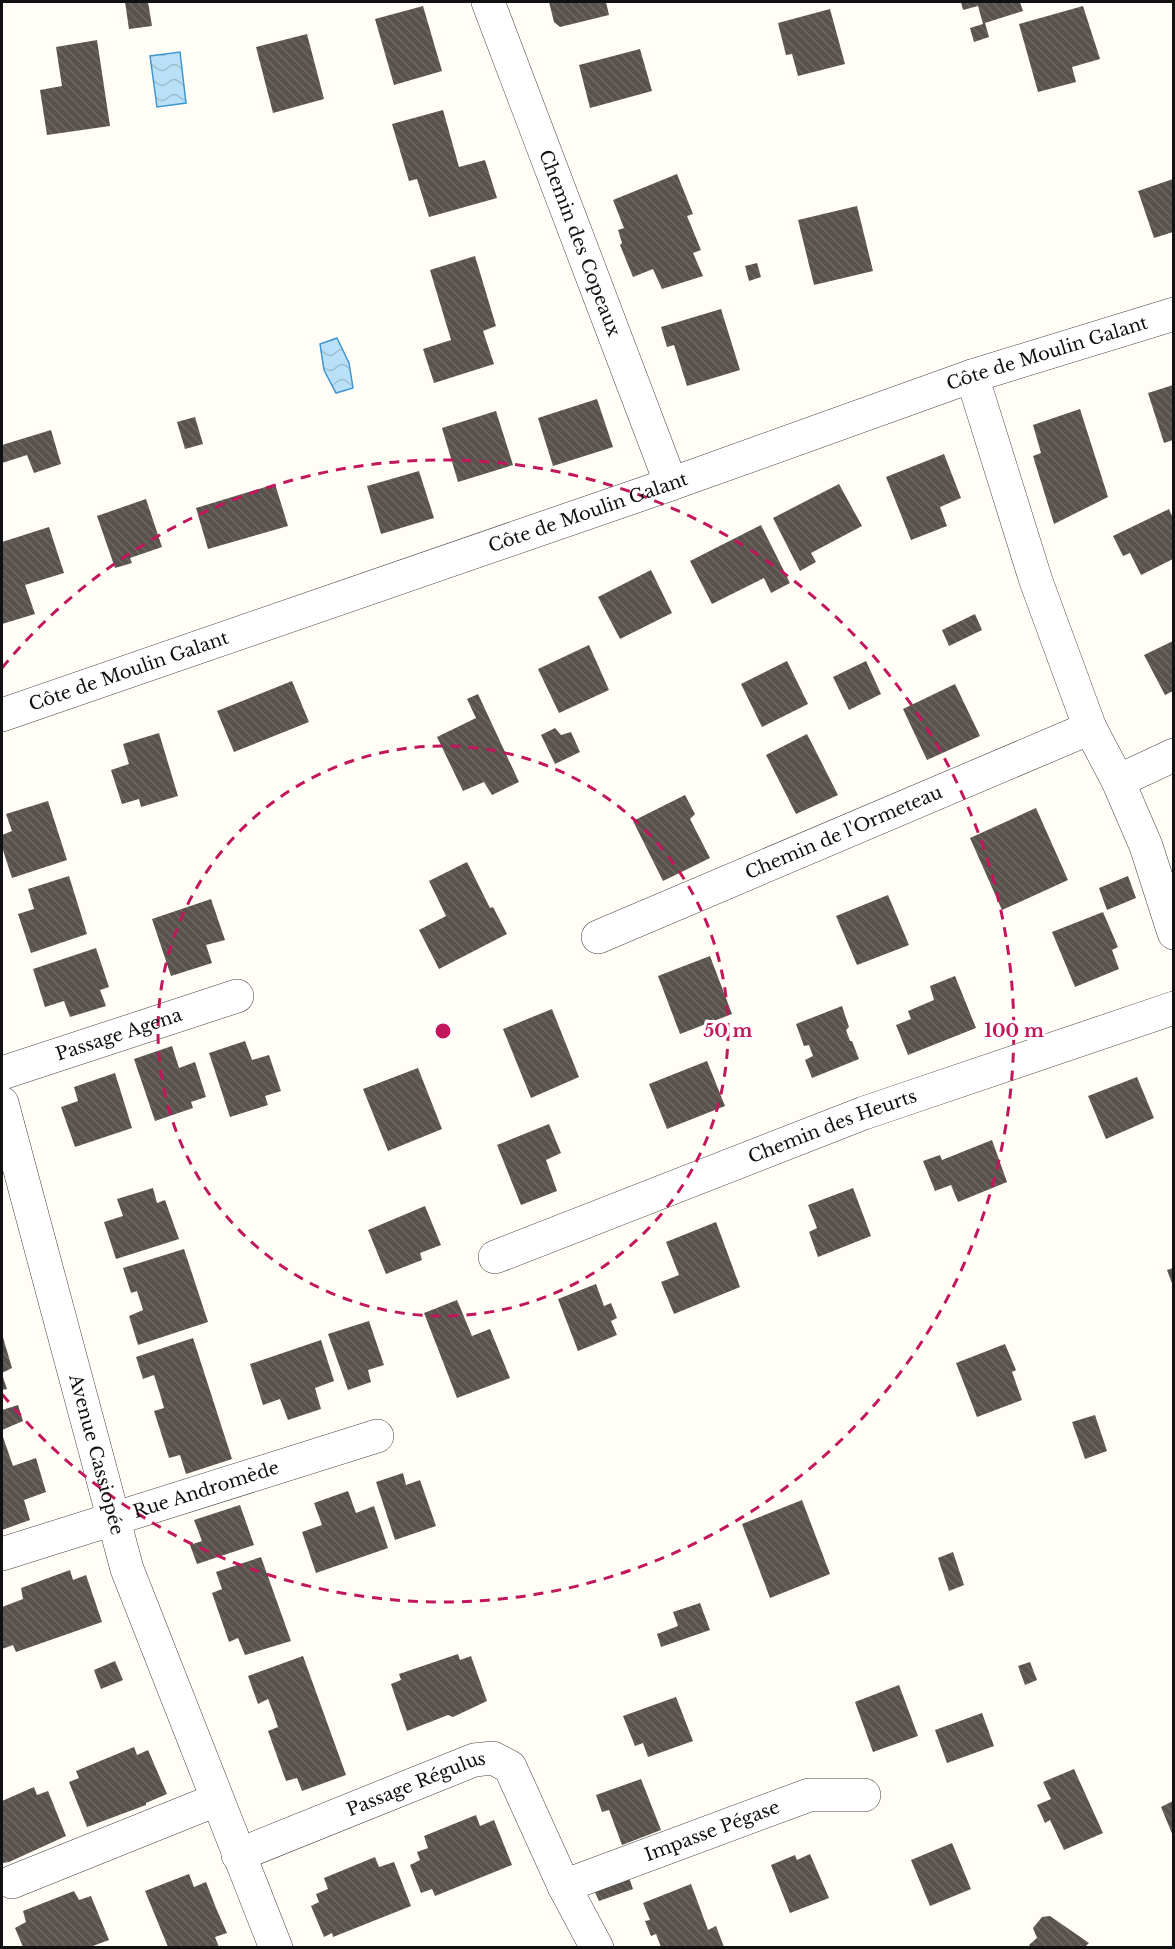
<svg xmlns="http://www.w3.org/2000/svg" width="1175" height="1949" viewBox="0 0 1175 1949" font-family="'Libre Baskerville',serif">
<defs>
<pattern id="water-waves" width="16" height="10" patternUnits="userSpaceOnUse" patternTransform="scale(1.5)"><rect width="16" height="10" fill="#b9e0f7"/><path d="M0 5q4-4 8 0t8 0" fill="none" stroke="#9ebfd3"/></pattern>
<pattern id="building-back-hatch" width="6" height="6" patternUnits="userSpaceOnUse" patternTransform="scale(1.5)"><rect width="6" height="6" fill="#5a524d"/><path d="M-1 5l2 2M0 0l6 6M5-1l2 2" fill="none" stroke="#6d6662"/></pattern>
</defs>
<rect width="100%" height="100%" fill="#fffdf5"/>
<g fill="url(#water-waves)" stroke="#3f96cf" stroke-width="1.5">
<polygon points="180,52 186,103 157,107 150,56"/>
<polygon points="337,338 349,363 353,388 336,393 324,370 320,344"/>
</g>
<g fill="url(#building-back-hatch)">
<polygon points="125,2 148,2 152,26 129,29"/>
<polygon points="549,2 606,2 609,15 560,27 554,22"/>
<polygon points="961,2 1020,2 1023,11 985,23 989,37 974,42 970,28 983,24 978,6 963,10"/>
<polygon points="423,6 442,71 394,85 375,19"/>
<polygon points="1083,6 1100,59 1072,67 1076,82 1038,92 1019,24"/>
<polygon points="830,9 845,64 798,76 792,54 786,55 778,23"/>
<polygon points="307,34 324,99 273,113 256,47"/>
<polygon points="97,40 110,126 47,135 40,90 62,86 56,47"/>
<polygon points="640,49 652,91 590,108 579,65"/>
<polygon points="443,110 459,167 485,160 497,198 429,217 417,179 409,181 392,124"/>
<polygon points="677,174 693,214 687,216 701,250 693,253 703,276 662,289 653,269 633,277 620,245 622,243 618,230 624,228 613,200"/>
<polygon points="1173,179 1173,232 1154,238 1138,191"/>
<polygon points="857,206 873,271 814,285 798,220"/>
<polygon points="475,256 496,326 483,331 494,364 434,383 423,349 451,340 430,270"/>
<polygon points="757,263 761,277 749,281 745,266"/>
<polygon points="721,309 740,370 687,386 674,345 667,347 661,327"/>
<polygon points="1173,385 1173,440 1164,443 1148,393"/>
<polygon points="597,399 613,447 553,466 538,418"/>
<polygon points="1080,409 1108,497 1054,524 1033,456 1041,453 1033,425"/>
<polygon points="496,411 513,465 458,482 442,428"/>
<polygon points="195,417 203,444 185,449 177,422"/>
<polygon points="51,430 61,464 34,473 27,455 2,463 2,445"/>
<polygon points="944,454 961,498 940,507 947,526 911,540 886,477"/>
<polygon points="419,471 434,518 381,534 367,486"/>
<polygon points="275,484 288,526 208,549 196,508"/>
<polygon points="839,484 862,526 811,553 816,562 800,571 773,518"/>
<polygon points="146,499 162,547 130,558 132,563 115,568 97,516"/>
<polygon points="1169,509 1173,518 1173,559 1141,575 1130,553 1123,556 1113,536"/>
<polygon points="761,525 790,583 771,593 764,578 712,604 690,561"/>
<polygon points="49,527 64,573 25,585 35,614 2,624 2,542"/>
<polygon points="651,570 672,613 620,639 598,597"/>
<polygon points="975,614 982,630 949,646 942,630"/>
<polygon points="1173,641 1173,691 1165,695 1144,655"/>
<polygon points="589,645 609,690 559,713 538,669"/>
<polygon points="787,661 808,704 762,727 741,684"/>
<polygon points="866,661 881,694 849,710 833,677"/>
<polygon points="292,681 309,722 234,752 217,711"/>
<polygon points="955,684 980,736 927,760 903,709"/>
<polygon points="478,694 519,782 492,795 484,782 463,791 437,737 476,718 467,699"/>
<polygon points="555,728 561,735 571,732 580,752 555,764 541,735"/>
<polygon points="159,733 178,796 141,807 139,799 122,804 111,770 129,764 123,744"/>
<polygon points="807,734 838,795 796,814 766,755"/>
<polygon points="685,795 695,814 690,819 710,858 663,881 633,821"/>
<polygon points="48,801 67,860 12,878 2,847 2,835 12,831 6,814"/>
<polygon points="1036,808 1068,880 1002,910 970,838"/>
<polygon points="467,862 490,908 493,907 507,934 439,969 419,930 446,916 429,881"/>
<polygon points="69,876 87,934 31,953 18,914 34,909 28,889"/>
<polygon points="1128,876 1136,898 1107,910 1099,888"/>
<polygon points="888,895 909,945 857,965 836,916"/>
<polygon points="211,899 225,940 206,945 212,963 171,976 152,919"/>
<polygon points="1103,912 1118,947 1112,950 1119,969 1075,987 1052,932"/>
<polygon points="96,948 109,987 100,990 106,1006 70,1017 64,1001 45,1007 33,969"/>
<polygon points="710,956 732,1014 680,1034 658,976"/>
<polygon points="955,976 976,1028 908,1055 896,1025 911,1019 908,1011 934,1000 930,986"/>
<polygon points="842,1006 849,1027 846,1030 850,1041 852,1041 859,1059 812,1078 805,1060 813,1056 809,1045 804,1046 796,1024"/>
<polygon points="552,1009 579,1077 531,1098 503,1029"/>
<polygon points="245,1041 252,1060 269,1055 281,1091 265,1096 268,1105 230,1117 209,1053"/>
<polygon points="172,1046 179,1068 195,1062 206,1097 191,1102 193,1108 155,1121 134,1059"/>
<polygon points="707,1061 725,1106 667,1129 649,1084"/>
<polygon points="418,1068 442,1129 388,1151 363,1089"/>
<polygon points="115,1073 132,1128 75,1147 61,1107 78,1101 74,1087"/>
<polygon points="1137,1077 1154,1118 1106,1139 1088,1096"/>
<polygon points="549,1124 561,1153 546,1160 557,1191 521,1205 497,1145"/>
<polygon points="992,1140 1007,1182 958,1202 951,1185 935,1191 923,1161 940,1155 942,1160"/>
<polygon points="153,1188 157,1203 165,1200 179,1239 116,1259 104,1222 123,1216 117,1199"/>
<polygon points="853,1188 871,1236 818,1257 809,1232 817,1228 808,1205"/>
<polygon points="425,1206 441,1245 420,1253 422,1260 386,1274 368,1230"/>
<polygon points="716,1222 740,1287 674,1314 661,1282 679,1275 666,1242"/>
<polygon points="184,1249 208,1322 138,1345 129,1316 143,1310 137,1291 131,1293 123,1268"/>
<polygon points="1173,1268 1173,1286 1167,1270"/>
<polygon points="596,1284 604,1306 611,1303 617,1318 611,1321 617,1335 578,1351 558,1299"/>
<polygon points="457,1300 472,1336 490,1329 510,1378 457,1398 424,1313"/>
<polygon points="369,1321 384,1365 368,1370 371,1382 348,1390 328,1334"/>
<polygon points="2,1334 12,1368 2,1373"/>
<polygon points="193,1338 232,1459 186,1474 180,1455 169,1458 154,1411 164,1408 160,1394 154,1375 143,1379 136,1357"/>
<polygon points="321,1340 334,1381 315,1388 321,1409 288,1420 280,1399 263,1405 250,1364"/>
<polygon points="1005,1344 1016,1370 1012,1372 1022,1400 977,1417 956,1363"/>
<polygon points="2,1374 7,1389 2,1390"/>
<polygon points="18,1405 23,1421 2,1430 2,1410"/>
<polygon points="1095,1415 1107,1451 1085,1459 1072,1422"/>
<polygon points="2,1434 13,1466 36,1458 46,1492 24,1500 30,1520 2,1530"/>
<polygon points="403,1473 406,1485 420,1480 436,1526 395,1540 376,1482"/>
<polygon points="348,1491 356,1513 374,1506 388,1548 316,1573 302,1532 322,1525 314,1503"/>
<polygon points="802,1500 830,1574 770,1598 742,1524"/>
<polygon points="240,1505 254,1545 197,1564 190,1545 202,1541 194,1520"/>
<polygon points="953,1552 964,1585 949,1591 938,1558"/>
<polygon points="261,1557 291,1641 245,1655 238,1638 229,1642 212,1593 222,1589 216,1572"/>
<polygon points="70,1570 73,1580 86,1575 102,1622 16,1652 13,1645 2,1649 2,1607 23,1599 21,1588"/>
<polygon points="700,1603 710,1630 661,1647 657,1634 678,1626 673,1612"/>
<polygon points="458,1654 460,1660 471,1656 487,1701 453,1717 448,1715 407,1731 391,1684 401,1680 399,1674"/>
<polygon points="303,1656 346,1775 302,1791 297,1778 286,1781 268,1731 278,1727 273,1712 268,1699 258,1704 248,1676"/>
<polygon points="115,1661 123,1680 101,1689 94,1670"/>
<polygon points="1030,1662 1037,1680 1025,1685 1018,1666"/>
<polygon points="899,1685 918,1736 873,1752 855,1702"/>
<polygon points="676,1697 693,1741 648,1757 643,1743 635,1746 623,1716"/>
<polygon points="982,1713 994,1746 947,1763 935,1730"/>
<polygon points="134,1747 137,1755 148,1750 167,1794 146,1803 146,1805 87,1827 69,1782 79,1778 76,1771"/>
<polygon points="1074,1769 1103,1833 1064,1850 1050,1820 1045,1823 1037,1805 1051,1799 1043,1782"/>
<polygon points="641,1779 661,1830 622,1845 609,1810 602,1812 596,1795"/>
<polygon points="34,1787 37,1795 48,1791 66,1836 9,1862 2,1863 2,1801"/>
<polygon points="1173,1801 1173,1836 1161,1807"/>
<polygon points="476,1815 480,1826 494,1820 512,1865 435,1896 432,1889 421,1893 410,1865 420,1860 417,1852 428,1848 424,1836"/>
<polygon points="952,1843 971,1889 930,1906 911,1860"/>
<polygon points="810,1854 829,1898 790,1913 771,1865 795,1855 797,1860"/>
<polygon points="375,1857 379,1867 394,1862 411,1906 333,1937 332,1933 324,1937 311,1906 319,1902 316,1894 328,1889 324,1878"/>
<polygon points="189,1874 194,1887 206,1882 216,1908 227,1933 215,1937 219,1947 168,1947 161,1930 145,1891"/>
<polygon points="628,1875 633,1889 599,1901 593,1888"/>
<polygon points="691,1884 708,1930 716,1926 724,1947 661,1947 656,1934 651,1936 645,1921 650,1920 643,1903"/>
<polygon points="74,1891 79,1900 91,1896 109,1940 90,1947 23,1947 15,1928 26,1922 23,1911"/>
<polygon points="1050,1916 1089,1943 1085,1947 1031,1947 1029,1945 1037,1938 1033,1928 1042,1917"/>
</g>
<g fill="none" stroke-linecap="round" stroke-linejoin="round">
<defs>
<g id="minor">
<path id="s1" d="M488,2L671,484"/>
<polyline points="972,376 1036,581 1090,728 1118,781 1146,846 1174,933"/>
<path id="s2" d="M2,715L671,484L972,376L1174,314"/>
<polyline points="1118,781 1174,755"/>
<path id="s3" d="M598,937L1090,728"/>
<path id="s4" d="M2,1073L237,996"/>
<path id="s5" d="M2,1103L127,1569L276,1948"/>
<path id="s6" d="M495,1257L864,1113L1174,1008"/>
<path id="s7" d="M2,1554L377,1436"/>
<path id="s8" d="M238,1855L474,1760L493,1758L510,1767L564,1886L597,1948"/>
<polyline points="12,1882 216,1800"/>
<path id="s9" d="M564,1886L809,1795H864"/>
</g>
</defs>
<use href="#minor" stroke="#444" stroke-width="34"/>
<use href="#minor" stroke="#fff" stroke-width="33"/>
</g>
<g fill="none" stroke="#c2185b" stroke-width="3" stroke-dasharray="10 8">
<circle cx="443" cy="1031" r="285"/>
<path d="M2 668A571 571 0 1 1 2 1394"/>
</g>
<g text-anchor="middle" stroke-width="6" stroke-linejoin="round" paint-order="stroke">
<g font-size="18" fill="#111" stroke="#fff">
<text dy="6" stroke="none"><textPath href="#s1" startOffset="258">Chemin des Copeaux</textPath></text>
<text dy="6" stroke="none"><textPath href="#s2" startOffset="1106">Côte de Moulin Galant</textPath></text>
<text dy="6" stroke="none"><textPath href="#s2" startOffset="620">Côte de Moulin Galant</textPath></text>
<text dy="6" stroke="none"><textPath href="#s2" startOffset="134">Côte de Moulin Galant</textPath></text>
<text dy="6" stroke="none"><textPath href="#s3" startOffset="267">Chemin de l'Ormeteau</textPath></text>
<text dy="6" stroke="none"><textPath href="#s4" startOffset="123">Passage Agena</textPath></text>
<text dy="6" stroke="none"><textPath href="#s6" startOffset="362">Chemin des Heurts</textPath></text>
<text dy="6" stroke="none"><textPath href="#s5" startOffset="364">Avenue Cassiopée</textPath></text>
<text dy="6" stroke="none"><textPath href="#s7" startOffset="214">Rue Andromède</textPath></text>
<text dy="6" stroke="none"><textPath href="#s8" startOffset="192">Passage Régulus</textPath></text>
<text dy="6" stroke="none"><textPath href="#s9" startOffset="158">Impasse Pégase</textPath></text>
</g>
</g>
<circle cx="443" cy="1031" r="9" fill="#c2185b" stroke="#fff" stroke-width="3"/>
<g font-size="18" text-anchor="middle" font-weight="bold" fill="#c2185b" stroke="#fff" stroke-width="6" stroke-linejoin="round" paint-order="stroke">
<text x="728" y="1037">50 m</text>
<text x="1014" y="1037">100 m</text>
</g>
<rect width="1175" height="1949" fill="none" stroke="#111111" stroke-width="6"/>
</svg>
